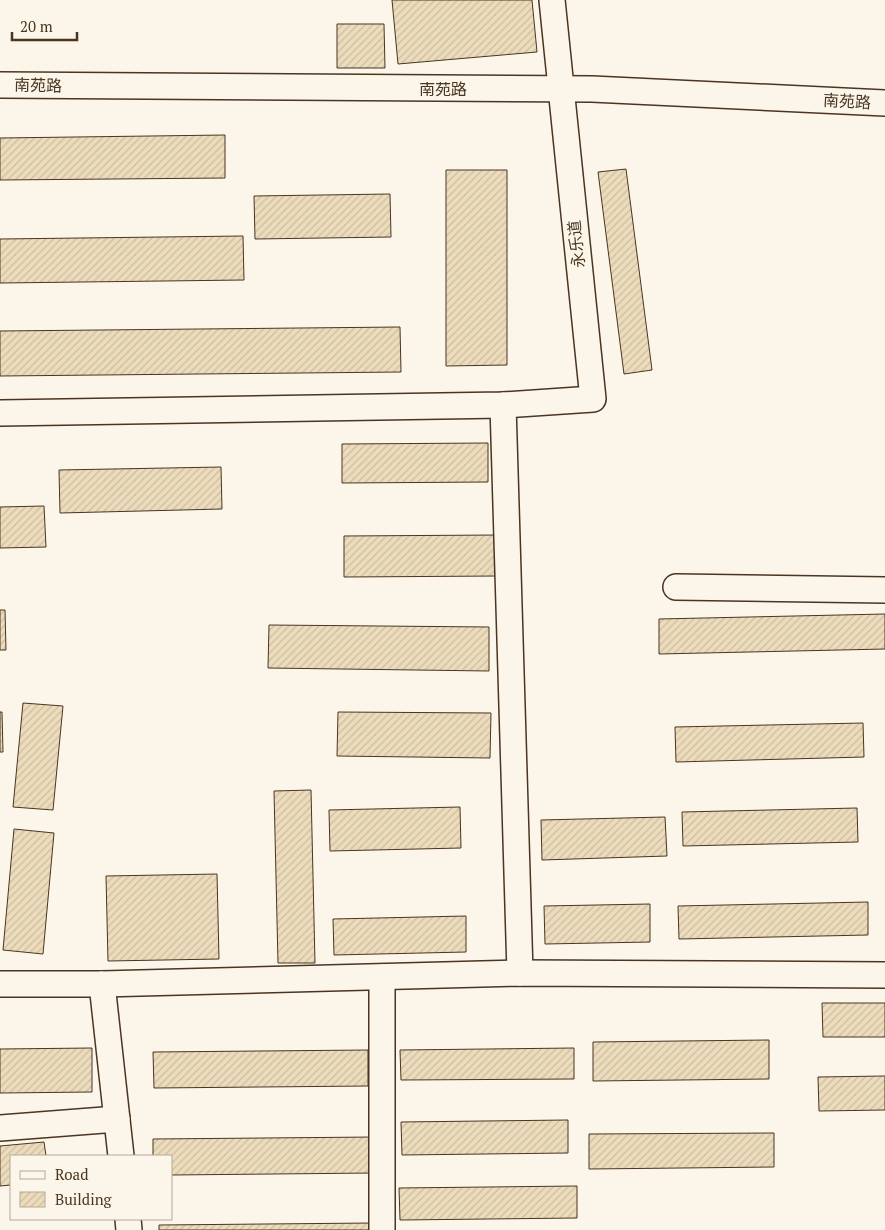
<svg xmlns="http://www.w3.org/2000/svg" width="885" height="1230" viewBox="0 0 885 1230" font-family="'PT Serif','Noto Sans SC',serif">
<defs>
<pattern id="building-hatch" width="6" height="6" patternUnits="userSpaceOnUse" patternTransform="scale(1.25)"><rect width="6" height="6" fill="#ecdcbc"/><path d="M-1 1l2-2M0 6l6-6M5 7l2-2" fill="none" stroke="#ccbda1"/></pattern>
</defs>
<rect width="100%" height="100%" fill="#fbf6e9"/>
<g fill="url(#building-hatch)" stroke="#4a3520">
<polygon points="392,0 532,0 537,52 398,64"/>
<polygon points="337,24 384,24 385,68 337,68"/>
<polygon points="225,135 225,178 0,180 0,138"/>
<polygon points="626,169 652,370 624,374 598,172"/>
<polygon points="446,170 507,170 507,365 446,366"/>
<polygon points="390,194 391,237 255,239 254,196"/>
<polygon points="243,236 244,280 0,283 0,239"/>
<polygon points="400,327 401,372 0,376 0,331"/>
<polygon points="488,443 488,482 342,483 342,444"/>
<polygon points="221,467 222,509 60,513 59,470"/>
<polygon points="44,506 46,547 0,548 0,507"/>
<polygon points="498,535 499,576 344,577 344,536"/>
<polygon points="0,610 5,610 6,650 0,650"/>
<polygon points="885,614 885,649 659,654 659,619"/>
<polygon points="269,625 489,627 489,671 268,668"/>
<polygon points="23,703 63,706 53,810 13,807"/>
<polygon points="0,712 2,712 3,752 0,752"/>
<polygon points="338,712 491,713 490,758 337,756"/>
<polygon points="863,723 864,757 676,762 675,727"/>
<polygon points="311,790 315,963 278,963 274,791"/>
<polygon points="460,807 461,848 330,851 329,810"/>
<polygon points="857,808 858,842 683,846 682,812"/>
<polygon points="665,817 667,856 542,860 541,820"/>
<polygon points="14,829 54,833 43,954 3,950"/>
<polygon points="217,874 219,959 108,961 106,876"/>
<polygon points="868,902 868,935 679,939 678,906"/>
<polygon points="650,904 650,942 545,944 544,906"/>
<polygon points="466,916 466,952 334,955 333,919"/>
<polygon points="822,1003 885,1003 885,1037 823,1037"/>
<polygon points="769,1040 769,1079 593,1081 593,1042"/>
<polygon points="92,1048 92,1092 0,1093 0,1049"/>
<polygon points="574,1048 574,1079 401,1080 400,1050"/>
<polygon points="368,1050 368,1086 154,1088 153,1052"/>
<polygon points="885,1076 885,1110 819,1111 818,1077"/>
<polygon points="568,1120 568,1153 402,1155 401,1122"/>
<polygon points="774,1133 774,1167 589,1169 589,1134"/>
<polygon points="375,1137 375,1173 171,1175 171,1156 153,1156 153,1139"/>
<polygon points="44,1142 46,1156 11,1156 11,1185 0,1186 0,1146"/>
<polygon points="577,1186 577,1218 400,1220 399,1188"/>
<polygon points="373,1223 373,1230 159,1230 159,1225"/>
</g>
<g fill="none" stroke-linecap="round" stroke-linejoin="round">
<defs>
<g id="minor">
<polyline points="0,85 592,89 885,103"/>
<polyline points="503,405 520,973"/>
<polyline points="0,413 503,405 593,399 552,0"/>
<polyline points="676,587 885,590"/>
<polyline points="382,977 382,1230"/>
<polyline points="0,984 102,984 520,973 885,975"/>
<polyline points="102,984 121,1156"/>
<polyline points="0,1128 117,1119"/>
<polyline points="128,1219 129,1230"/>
</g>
</defs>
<use href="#minor" stroke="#4a3520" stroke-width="28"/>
<use href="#minor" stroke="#fbf6e9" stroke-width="25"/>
</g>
<g text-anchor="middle" stroke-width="4" stroke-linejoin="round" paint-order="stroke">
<g font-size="16" fill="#4a3520" stroke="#fbf6e9">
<text transform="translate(38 85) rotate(1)" y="6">南苑路</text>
<text x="443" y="95">南苑路</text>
<text transform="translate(847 101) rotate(3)" y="6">南苑路</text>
<text transform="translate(576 244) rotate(-96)" y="6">永乐道</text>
</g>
</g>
<rect x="10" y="1155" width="162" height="65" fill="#fbf6e9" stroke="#b4a999"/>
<rect x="20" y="1171" width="25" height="8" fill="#fbf6e9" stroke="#b4a999"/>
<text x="55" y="1180" font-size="15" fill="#4a3520">Road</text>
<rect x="20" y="1192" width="25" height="15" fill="url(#building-hatch)" stroke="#b4a999"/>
<text x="55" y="1205" font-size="15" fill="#4a3520">Building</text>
<path d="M12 32v8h65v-8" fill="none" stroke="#4a3520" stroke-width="2.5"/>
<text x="20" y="32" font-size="15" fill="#4a3520" stroke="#fbf6e9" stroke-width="4" paint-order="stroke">20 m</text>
</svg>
